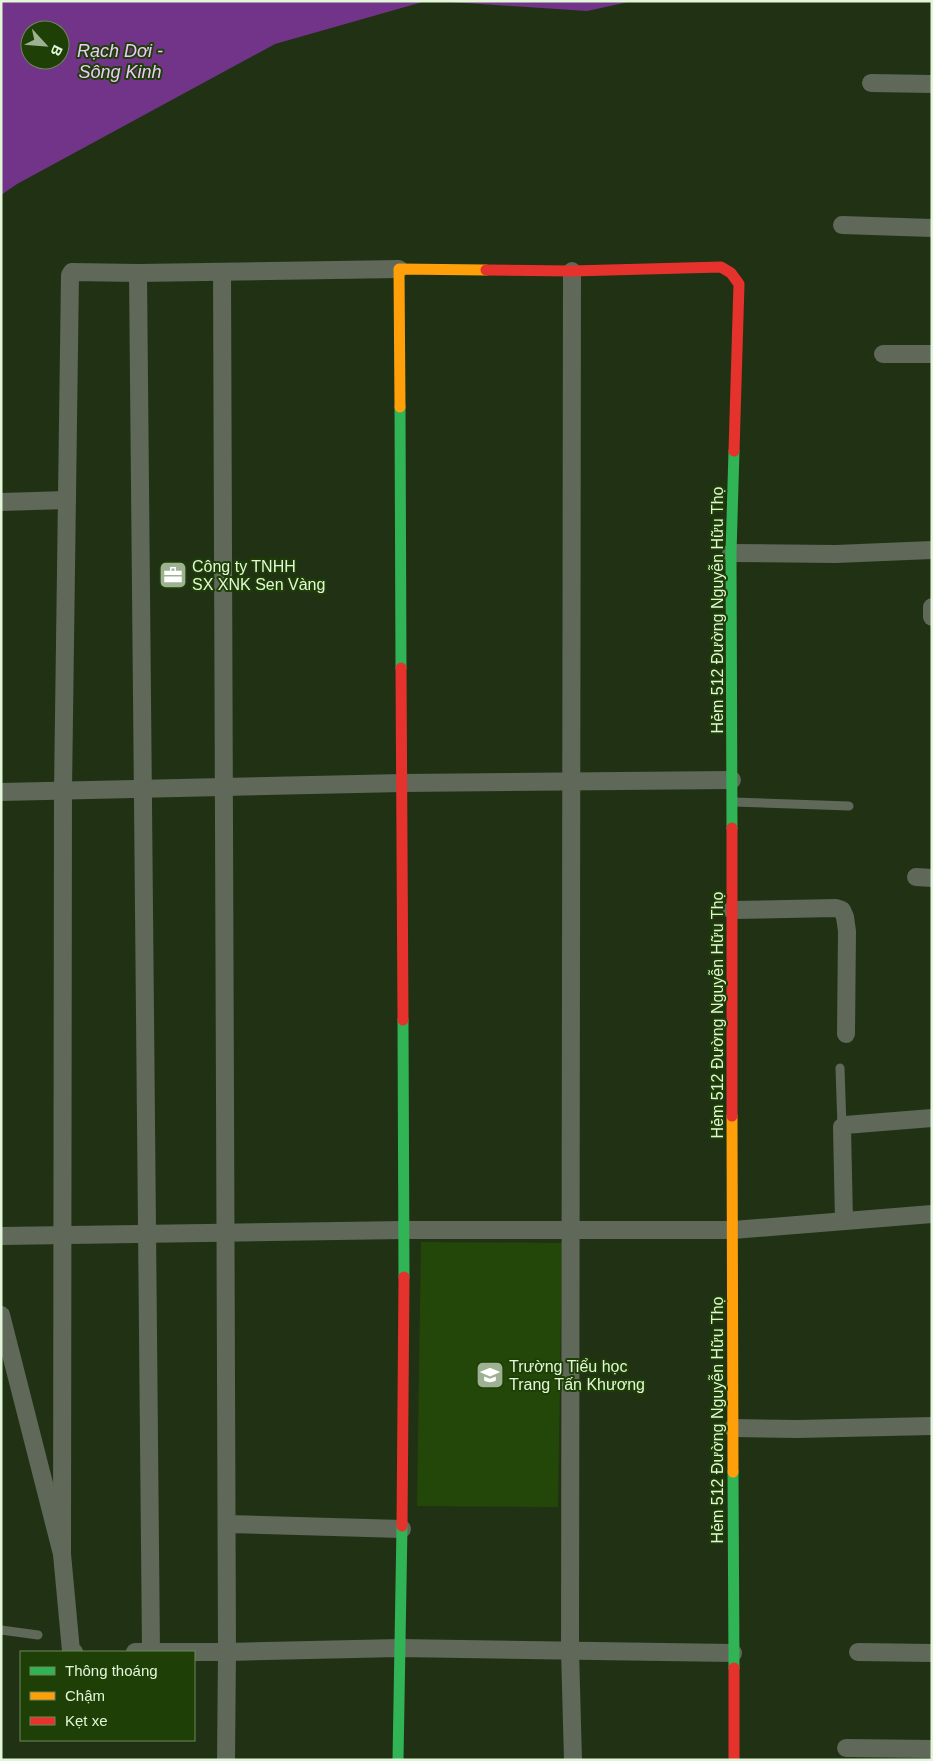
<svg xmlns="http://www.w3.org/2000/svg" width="933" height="1761" viewBox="0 0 933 1761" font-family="Arial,sans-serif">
<rect width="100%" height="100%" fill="#203213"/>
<polygon fill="#234709" points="421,1242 562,1243 558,1507 417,1506"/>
<g fill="#723488" fill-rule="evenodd">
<path d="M1,1H426L275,44L17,184L1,195ZM30,30H60V60H30Z"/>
<polygon points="436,1 633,1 587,11"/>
</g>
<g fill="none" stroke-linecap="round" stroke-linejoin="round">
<g stroke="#5f6859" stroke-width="9">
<polyline points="733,802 849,806"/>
<polyline points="840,1068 842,1127"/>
<polyline points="1,1630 38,1635"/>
</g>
<g stroke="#5f6859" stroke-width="18">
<polyline points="871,83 932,84"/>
<polyline points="842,225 932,228"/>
<polyline points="572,271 570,1650 573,1760"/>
<polyline points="222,272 227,1652 226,1760"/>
<polyline points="138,273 151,1652"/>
<polyline points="883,354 932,354"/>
<polyline points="1,502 67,500"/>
<polyline points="731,553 836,554 932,550"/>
<polyline points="932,607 932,617"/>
<polyline points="1,792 403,783 732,780"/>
<polyline points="916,877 932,878"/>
<polyline points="732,910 836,908 842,910 845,917 847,931 846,1034"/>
<polyline points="844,1221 842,1127 845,1125 932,1118"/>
<polyline points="1,1236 404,1230 733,1230 932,1214"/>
<polyline points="1,1315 62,1554 71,1651 74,1652"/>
<polyline points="733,1428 797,1429 932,1426"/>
<polyline points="227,1524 402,1529"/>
<polyline points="62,1554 63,790 70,275 72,272 138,273 399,269"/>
<polyline points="135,1652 227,1652 399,1648 733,1653"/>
<polyline points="858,1652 932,1653"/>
<polyline points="846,1748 932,1749"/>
</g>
<g stroke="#30b455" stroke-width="11">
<polyline points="400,407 401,668"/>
<polyline points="732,828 731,553 734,451"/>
<polyline points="403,1020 404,1277"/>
<polyline points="733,1472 734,1668"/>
<polyline points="398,1760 402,1526"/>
</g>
<g stroke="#ff9f0a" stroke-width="11">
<polyline points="400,407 399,269 486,270"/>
<polyline points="732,1116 733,1472"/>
</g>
<g stroke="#e5322d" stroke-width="11">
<polyline points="486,270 572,271 721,267 731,273 739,284 734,451"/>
<polyline points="401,668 403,1020"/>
<polyline points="732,828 732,1116"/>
<polyline points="402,1526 404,1277"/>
<polyline points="734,1668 734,1760"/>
</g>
</g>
<defs>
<symbol id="office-square" viewBox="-11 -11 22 22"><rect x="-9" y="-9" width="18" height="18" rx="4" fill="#9eb293" stroke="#1e3f06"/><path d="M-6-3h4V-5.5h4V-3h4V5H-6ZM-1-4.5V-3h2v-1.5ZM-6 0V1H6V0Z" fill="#fff"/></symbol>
<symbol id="school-square" viewBox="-11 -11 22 22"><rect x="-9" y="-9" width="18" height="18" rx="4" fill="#9eb293" stroke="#1e3f06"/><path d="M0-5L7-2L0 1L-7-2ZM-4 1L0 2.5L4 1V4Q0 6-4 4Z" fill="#fff"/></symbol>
</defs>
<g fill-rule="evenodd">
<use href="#office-square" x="157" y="559" width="32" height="32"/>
<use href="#school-square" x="474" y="1359" width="32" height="32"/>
</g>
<g text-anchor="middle" stroke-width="4" stroke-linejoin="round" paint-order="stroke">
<g font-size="16" fill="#e2f7d8" stroke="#1e3f06" text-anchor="start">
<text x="192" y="572">Công ty TNHH<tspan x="192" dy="18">SX XNK Sen Vàng</tspan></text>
<text x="509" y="1372">Trường Tiểu học<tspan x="509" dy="18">Trang Tấn Khương</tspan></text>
</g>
<g font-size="16" fill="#e2f7d8" stroke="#1e3f06">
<text transform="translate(717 610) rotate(-90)" y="6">Hẻm 512 Đường Nguyễn Hữu Thọ</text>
<text transform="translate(717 1015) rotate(-90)" y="6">Hẻm 512 Đường Nguyễn Hữu Thọ</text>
<text transform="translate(717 1420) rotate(-90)" y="6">Hẻm 512 Đường Nguyễn Hữu Thọ</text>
</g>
<g font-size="18" font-style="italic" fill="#eccafb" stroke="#1e3f06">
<text x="120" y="57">Rạch Dơi -<tspan x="120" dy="21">Sông Kinh</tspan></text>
</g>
</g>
<rect width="933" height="1761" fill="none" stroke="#e2f7d8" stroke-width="5"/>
<rect x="20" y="1651" width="175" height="90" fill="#1e3f06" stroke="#6c895a"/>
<rect x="30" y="1667" width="25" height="8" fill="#30b455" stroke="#6c895a"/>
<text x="65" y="1676" font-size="15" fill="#e2f7d8">Thông thoáng</text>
<rect x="30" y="1692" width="25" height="8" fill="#ff9f0a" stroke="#6c895a"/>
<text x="65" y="1701" font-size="15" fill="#e2f7d8">Chậm</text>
<rect x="30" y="1717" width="25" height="8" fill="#e5322d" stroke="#6c895a"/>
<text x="65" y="1726" font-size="15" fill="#e2f7d8">Kẹt xe</text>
<g transform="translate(45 45) rotate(116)"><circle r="24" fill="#1e3f06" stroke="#6c895a"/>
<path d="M0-4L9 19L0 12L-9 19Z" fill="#9eb293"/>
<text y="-8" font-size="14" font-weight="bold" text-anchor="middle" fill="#e2f7d8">B</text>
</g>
</svg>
